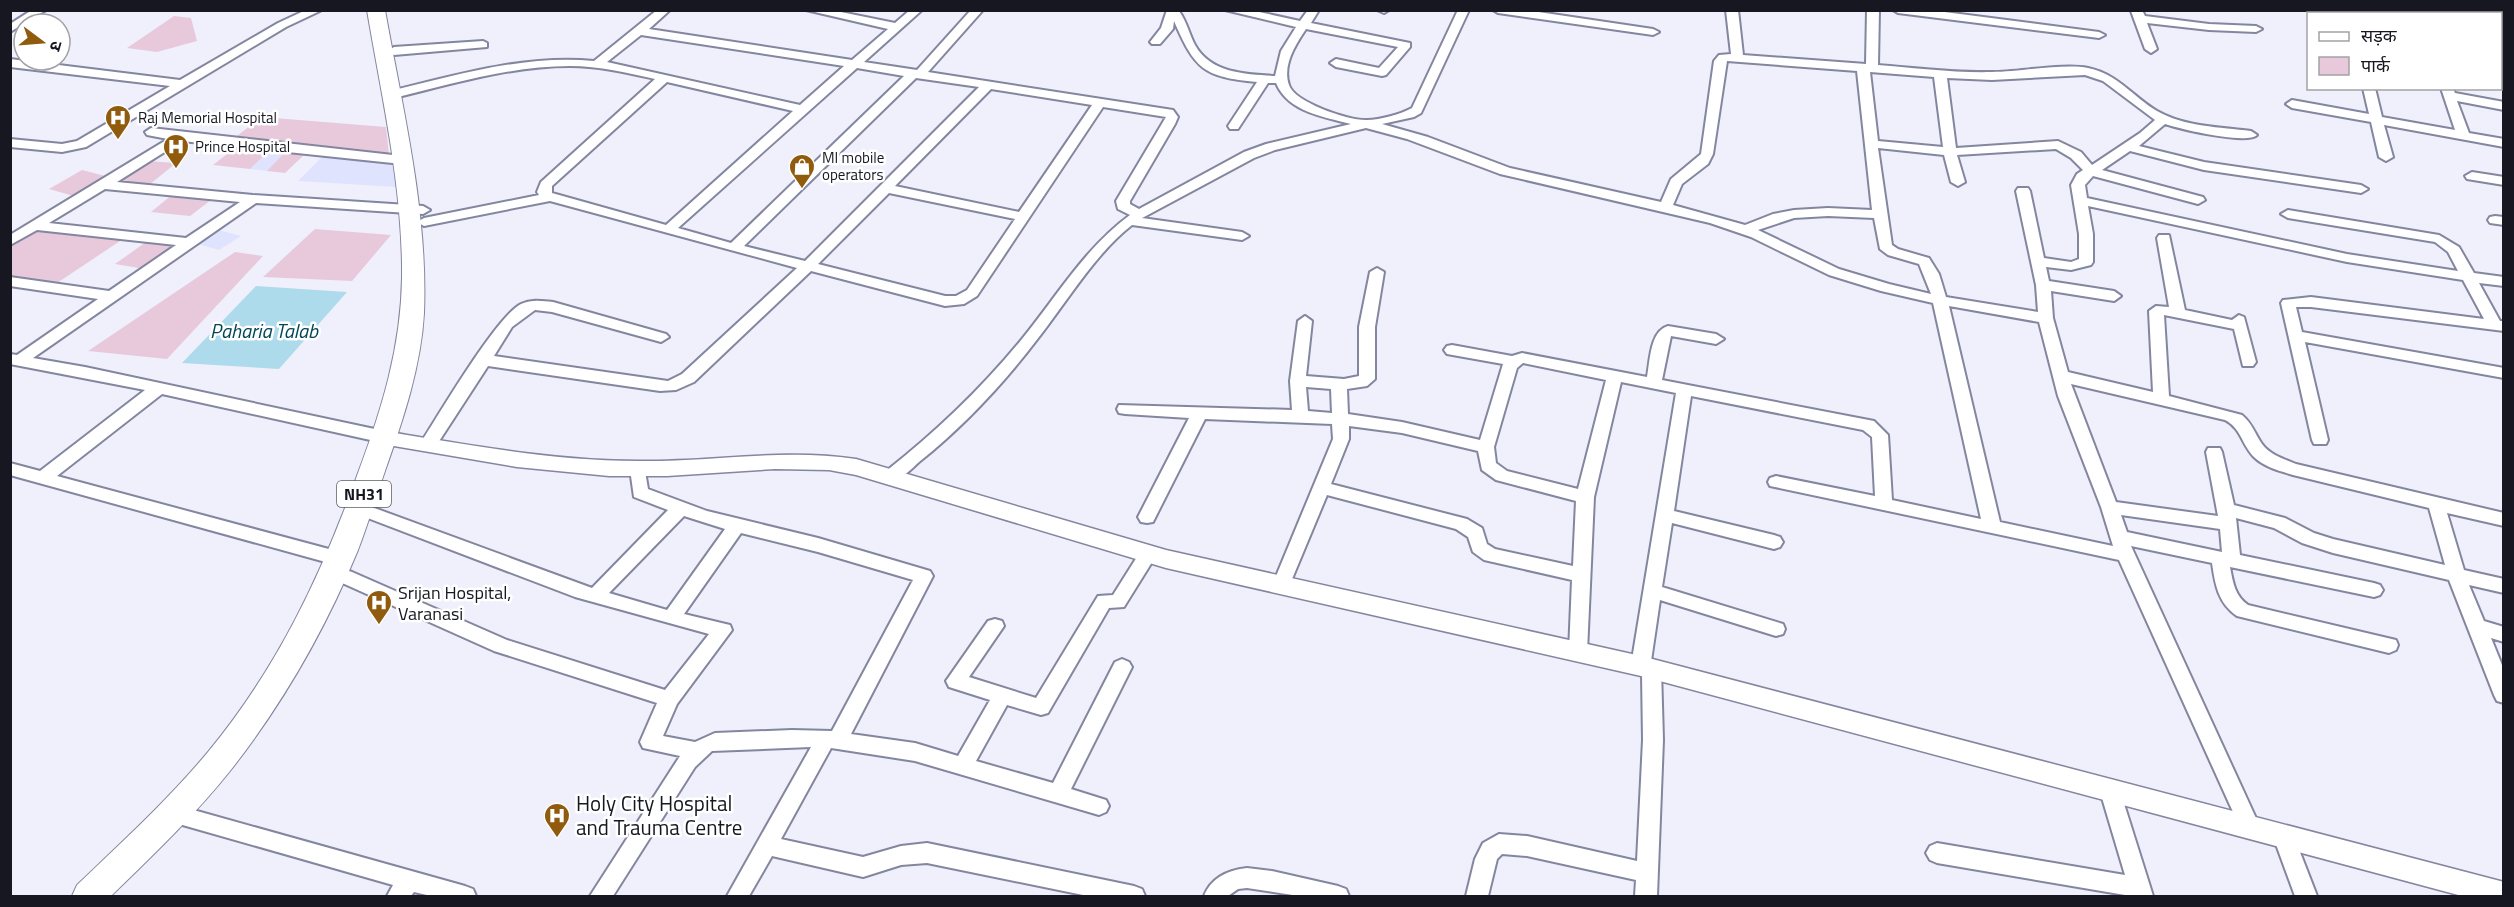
<svg xmlns="http://www.w3.org/2000/svg" width="2514" height="907" viewBox="0 0 2514 907" font-family="'Titillium Web','Noto Sans Devanagari',sans-serif">
<rect width="100%" height="100%" fill="#eff0fb"/>
<g fill="#e0e3fe">
<polygon points="270,150 285,152 267,171 250,169"/>
<polygon points="323,156 394,164 396,187 298,181"/>
<polygon points="215,229 241,236 219,250 194,243"/>
</g>
<g fill="#e8c9dc">
<polygon points="174,16 191,18 197,41 157,52 127,48"/>
<polygon points="274,118 386,127 389,155 233,139 255,122 267,123"/>
<polygon points="236,147 270,150 250,169 213,165"/>
<polygon points="285,152 305,154 285,173 267,171"/>
<polygon points="147,161 176,163 149,185 115,182"/>
<polygon points="82,170 109,177 77,197 49,189"/>
<polygon points="173,194 215,197 190,216 151,212"/>
<polygon points="315,229 391,235 352,281 263,277"/>
<polygon points="35,230 123,239 54,285 11,278 11,245"/>
<polygon points="146,242 180,245 145,269 115,264"/>
<polygon points="235,252 263,256 167,359 88,351"/>
</g>
<polygon fill="#addbeb" points="256,286 347,292 279,369 182,363"/>
<g fill="none" stroke-linecap="round" stroke-linejoin="round">
<defs>
<g id="minor">
<polygon points="32,10 46,10 10,32 10,24"/>
<polygon points="306,10 322,10 286,27 86,147 62,152 10,147 10,139 62,144 77,141 170,86 10,67 10,59 180,80 278,23"/>
<path d="M657,10H670L649,29L852,60L888,29L806,10H831L895,23L910,10H922L864,62L917,70L971,10H983L928,72L1173,110L1178,117L1175,124L1130,201V204L1139,209L1244,152L1266,144L1351,124C1324,117 1288,112 1276,83H1268L1238,129H1230L1228,126L1257,82C1203,77 1195,69 1174,21L1173,29L1160,44H1152L1150,42L1161,28L1167,10L1179,11C1187,22 1189,34 1195,45C1211,74 1247,74 1275,76L1281,51L1296,27L1225,10H1250L1300,21L1308,10H1319L1311,23L1410,43V47L1386,75L1382,76L1336,67L1330,63L1336,59L1379,68L1398,47L1306,29C1296,44 1282,65 1289,85C1294,102 1349,121 1367,120C1380,120 1401,114 1412,108L1458,10H1469L1421,113L1414,117L1382,124L1428,137L1510,168L1661,202L1671,179L1701,154L1714,61L1719,55L1731,54L1726,10H1738L1743,55L1866,64L1867,10H1879L1878,65C1916,68 1954,73 1992,72C2019,72 2065,63 2088,68C2118,74 2133,97 2157,111C2185,127 2220,127 2251,131L2257,135C2247,145 2180,129 2165,124L2139,146L2204,162L2361,185L2368,189L2361,193L2204,170L2130,151L2102,170L2203,197L2205,200L2198,204L2093,176L2085,185L2087,198L2347,254L2458,271L2448,252L2435,242L2288,218L2281,214L2288,210L2439,235L2459,247L2474,273L2504,277V286L2479,283L2500,321H2504V331L2311,307H2296L2302,332L2504,368V378L2305,342L2328,440L2326,444H2314L2312,440L2281,303L2283,300L2311,297L2484,319L2463,280L2347,262L2088,206L2093,234V262L2091,265L2071,270L2046,267L2049,281L2114,291L2121,296L2114,301L2051,291L2053,318L2068,372L2153,392L2149,311L2156,306L2169,307L2157,238L2159,235H2169L2185,310L2232,320L2239,315L2244,317L2256,362L2253,366H2243L2234,329L2164,315L2169,396L2242,415C2252,423 2255,434 2262,444C2270,455 2284,459 2296,464L2504,513V526L2447,513L2464,570L2504,579V593L2469,585L2484,621L2504,627V642L2491,638L2504,670V703L2497,701L2494,695L2449,580L2333,553L2302,543L2274,528L2236,518L2240,555L2374,583L2380,585L2383,590L2380,595L2374,597L2230,567C2233,583 2235,596 2248,605L2396,640L2398,645L2396,650L2389,653L2237,616C2218,603 2215,584 2212,563L2131,546L2260,827L2257,834L2250,836L2243,834L2119,560L1770,486L1768,482L1770,478L1776,476L1875,496L1872,437L1863,430L1691,396L1674,511L1774,535L1780,537L1783,542L1780,547L1774,549L1672,523L1662,587L1783,624L1785,629L1783,634L1776,636L1660,600L1651,661L1658,664L1661,669L1663,740L1657,896H1635L1636,880L1527,856L1502,854L1497,859L1488,896H1466L1475,859L1483,843L1499,834L1527,836L1637,861L1643,740L1642,674L1634,671L1631,666L1676,393L1621,382L1594,497L1587,652L1585,657L1578,660L1571,657L1569,652L1572,580L1484,560L1473,552L1468,537L1456,529L1327,495L1287,591L1281,593L1275,591L1272,586L1333,439L1332,424L1205,419L1153,522L1147,523L1141,522L1138,517L1189,418L1125,414L1119,413L1117,409L1119,405L1292,410L1290,381L1298,321L1305,316L1312,321L1306,376L1344,379L1359,376V327L1370,272L1377,268L1384,272L1375,327V379L1367,386L1347,389L1348,414L1402,422L1480,440L1503,364L1447,354L1444,350L1447,346L1452,345L1512,356L1522,353L1647,377C1650,361 1650,331 1668,326L1716,334L1724,339L1716,344L1671,336L1662,380L1874,421L1888,435L1892,500L1981,519L1933,303L1881,291L1829,275L1751,237L1710,223L1500,174L1407,139L1366,128L1275,150L1254,158L1144,217L1142,218L1242,232L1249,236L1242,240L1132,225C1095,254 1068,300 1039,337C1004,383 964,426 919,462C910,470 898,484 885,480L883,476L885,472C936,432 981,389 1022,339C1057,296 1086,247 1130,215L1118,209L1116,201L1166,117L1103,107L977,296L964,304L945,306L811,271L694,382L676,390L660,391L488,366L434,449H422L420,445L422,441C440,413 497,316 521,304C532,299 542,301 553,302L666,334L669,337L661,342L552,312L535,310L512,327L494,356L668,381L682,374L797,268L550,201L424,226L417,222L424,218L539,195L537,192L541,182L655,79C628,73 599,66 570,66C509,66 449,85 390,99L384,95L386,92C453,76 525,54 594,61ZM641,35L844,66L800,105L607,62ZM1727,61L1857,71L1872,210L1828,208L1794,210L1773,214L1745,225L1673,205L1682,184L1708,164L1713,154ZM857,68L904,76L731,243L678,228ZM1870,72L1934,77L1943,147L1878,141ZM2085,75L2103,81L2155,120L2140,133L2092,165L2081,152L2058,141L1956,148L1947,78L1992,80ZM916,78L979,87L805,261L744,246ZM667,82L793,111L666,225L552,193V186ZM991,89L1092,105L1019,212L895,186ZM1878,148L1944,155L1951,182L1958,186L1965,182L1957,155L2056,149L2071,158L2083,170L2077,174L2071,185L2079,234V259L2071,262L2044,258L2030,191L2028,188H2018L2016,191L2036,285L2038,312L1946,297L1939,274L1929,258L1898,249L1892,245ZM889,193L1015,219L967,290L956,296H945L818,264ZM1828,216L1874,218L1880,249L1888,255L1919,264L1931,294L1889,284L1839,269L1758,230L1794,218ZM1949,306L2039,322L2058,396L2101,507L2113,546L2000,522ZM1523,363L1606,380L1578,489L1507,471L1496,463L1494,447L1517,368ZM2071,384L2225,420C2241,428 2242,445 2254,457C2264,467 2280,471 2293,475L2429,508L2445,565L2333,539L2314,533L2285,518L2234,505L2222,452L2220,448H2208L2206,452L2218,516L2116,502ZM1306,387L1331,389L1332,413L1308,411ZM1349,426L1402,433L1478,451L1482,470L1496,480L1576,501L1573,566L1495,549L1487,544L1482,528L1467,519L1331,484L1349,439ZM2121,515L2220,529L2222,552L2127,532Z"/>
<polygon points="1377,10 1389,10 1384,13"/>
<polygon points="1493,10 1525,10 1653,29 1659,32 1653,35 1498,13"/>
<polygon points="1893,10 1929,10 2099,32 2105,35 2099,38 1898,13"/>
<polygon points="2142,10 2145,16 2209,24 2256,26 2262,29 2256,32 2209,30 2147,23 2157,49 2151,53 2145,49 2131,11"/>
<polygon points="2341,10 2353,10 2354,14 2342,14"/>
<polygon points="2413,10 2425,10 2426,14 2414,14"/>
<rect x="2500" y="35" width="4" height="6"/>
<polygon points="483,41 487,43 487,47 394,55 388,51 394,47"/>
<rect x="2500" y="60" width="4" height="8"/>
<polygon points="2363,88 2375,88 2382,117 2455,130 2441,88 2453,88 2455,93 2504,102 2504,110 2457,101 2469,133 2504,139 2504,147 2384,125 2393,157 2386,161 2379,157 2371,122 2292,108 2286,104 2292,100 2369,114"/>
<path d="M151,128L402,156L409,160L402,164L182,141L117,182L253,195L423,206L430,210L423,214L256,203L33,358L85,367L384,431L390,433L392,437L390,441L384,443L162,394L57,476L340,552L346,554L349,559L346,564L340,566L10,475V463L40,471L145,390L10,364V354L17,355L98,299L10,286V277L109,291L176,245L37,230L10,245V235L168,139L147,135L145,132ZM105,189L240,202L186,238L49,223Z"/>
<polygon points="2472,172 2504,177 2504,185 2467,179 2465,176"/>
<polygon points="2495,216 2504,217 2504,225 2490,223 2488,220 2490,217"/>
<path d="M638,463L644,465L648,489L707,511L818,538L930,571L933,576L851,734L915,743L958,756L990,700L949,687L946,681L988,621L995,619L1002,621L1004,626L969,677L1036,698L1098,596L1113,595L1142,549L1148,547L1154,549L1157,554L1124,607L1109,608L1048,713L1041,715L1007,705L976,761L1053,783L1115,662L1122,659L1129,662L1132,667L1071,789L1106,800L1109,806L1106,812L1099,815L915,761L831,748L781,839L863,857L901,846L927,843L1134,886L1142,889L1145,896H1088L927,863L901,865L863,877L772,856L749,896H727L811,747L712,751L695,767L613,896H590L680,756L643,748L640,742L657,703L494,651L340,582L337,577L340,572L346,570L352,572L507,640L665,690L709,634L575,597L365,517L362,513L365,509L371,507L377,509L592,588L668,510L634,497L630,469L632,465ZM684,516L725,529L667,610L609,593ZM741,533L818,552L913,580L832,731L792,730L715,733L695,742L663,736L677,704L732,630L730,625L684,614Z"/>
<polygon points="2110,782 2117,785 2120,791 2153,896 2131,896 1937,863 1930,860 1926,853 1930,846 1937,843 2125,875 2100,791 2103,785"/>
<polygon points="172,804 465,886 473,889 476,896 431,896 414,892 411,896 387,896 393,885 165,820 162,813 165,806"/>
<polygon points="2284,827 2291,829 2317,896 2295,896 2273,836 2277,829"/>
<path d="M1247,868L1272,871L1338,886L1346,889L1349,896H1299L1247,888L1238,889L1228,896H1204C1211,878 1228,870 1247,868Z"/>
</g>
<path id="major" d="M395,433C476,446 557,461 638,461C712,462 783,448 856,459L1166,550L1641,656L2504,882V896H2462L1641,676L1166,568L856,475L829,470L775,469L667,476H609L517,467L388,445L385,440L388,435Z"/>
<path id="highway" d="M367,10H385C403,111 428,211 424,313C421,367 403,420 385,471C376,497 368,524 358,550C326,628 282,705 230,771C194,816 152,856 111,896H72L77,885C122,842 168,800 208,752C278,667 321,576 358,473C382,409 401,347 402,278C403,188 382,99 367,10Z"/>
</defs>
<use href="#minor" stroke="#83869f" stroke-width="4"/>
<use href="#major" stroke="#83869f" stroke-width="3"/>
<use href="#highway" stroke="#83869f" stroke-width="2"/>
<use href="#minor" fill="#fff" fill-rule="evenodd"/>
<use href="#major" fill="#fff" fill-rule="evenodd"/>
<use href="#highway" fill="#fff" fill-rule="evenodd"/>
</g>
<defs>
<symbol id="hospital-pin" viewBox="-11 -11 22 30"><path d="M0 17L-7.5 6A9.5 9.5 0 1 1 7.5 6Z" fill="#905b0d" stroke="#fff"/><path d="M-5-5h3v3.5h4V-5h3V5h-3V1.5h-4V5h-3Z" fill="#fff"/></symbol>
<symbol id="shop-pin" viewBox="-11 -11 22 30"><path d="M0 17L-7.5 6A9.5 9.5 0 1 1 7.5 6Z" fill="#905b0d" stroke="#fff"/><path d="M-5-2.5h2.3a2.7 3.5 0 0 1 5.4 0H5L5.5 6h-11ZM-1.5-2.5h3a1.5 2.3 0 0 0-3 0Z" fill="#fff"/></symbol>
</defs>
<g fill-rule="evenodd">
<use href="#hospital-pin" x="103" y="103" width="30" height="40"/>
<use href="#hospital-pin" x="161" y="132" width="30" height="40"/>
<use href="#shop-pin" x="787" y="152" width="30" height="40"/>
<use href="#hospital-pin" x="364" y="588" width="30" height="40"/>
<use href="#hospital-pin" x="542" y="801" width="30" height="40"/>
</g>
<g text-anchor="middle" stroke-width="5" stroke-linejoin="round" paint-order="stroke">
<g font-size="15" fill="#161720" stroke="#fff" text-anchor="start">
<text x="138" y="123">Raj Memorial Hospital</text>
<text x="195" y="152">Prince Hospital</text>
<text x="822" y="163">MI mobile<tspan x="822" dy="17">operators</tspan></text>
</g>
<rect fill="#fff" stroke="#5c5d63" stroke-width="1.5" x="337" y="481" width="54" height="26" rx="4.5"/>
<g font-size="16" font-weight="bold" fill="#161720">
<text x="364" y="500">NH31</text>
</g>
<g font-size="18" fill="#161720" stroke="#fff" text-anchor="start">
<text x="398" y="599">Srijan Hospital,<tspan x="398" dy="21">Varanasi</tspan></text>
</g>
<g font-size="20" font-style="italic" fill="#024657" stroke="#fff">
<text x="264" y="338">Paharia Talab</text>
</g>
<g font-size="21" fill="#161720" stroke="#fff" text-anchor="start">
<text x="576" y="811">Holy City Hospital<tspan x="576" dy="24">and Trauma Centre</tspan></text>
</g>
</g>
<rect width="2514" height="907" fill="none" stroke="#161720" stroke-width="24"/>
<rect x="2307" y="12" width="195" height="78" fill="#ffffff" stroke="#a2a2a6" stroke-width="1.5"/>
<rect x="2319" y="32" width="30" height="9" fill="#ffffff" stroke="#a2a2a6" stroke-width="1.5"/>
<text x="2361" y="42" font-size="18" fill="#161720">सड़क</text>
<rect x="2319" y="57" width="30" height="18" fill="#e8c9dc" stroke="#a2a2a6" stroke-width="1.5"/>
<text x="2361" y="72" font-size="18" fill="#161720">पार्क</text>
<g transform="translate(42 42) rotate(106)"><circle r="28" fill="#ffffff" stroke="#a2a2a6" stroke-width="1.5"/>
<path d="M0-4.5L10 22L0 15L-10 22Z" fill="#905b0d"/>
<text y="-9" font-size="16" font-weight="bold" text-anchor="middle" fill="#161720">उ</text>
</g>
</svg>
